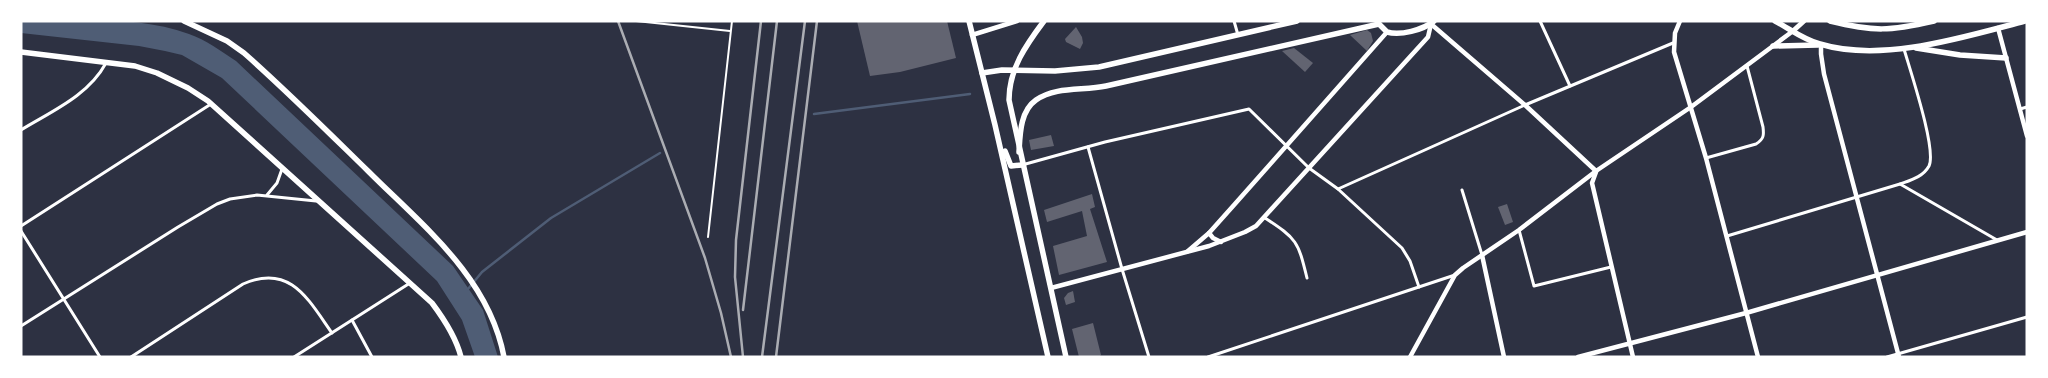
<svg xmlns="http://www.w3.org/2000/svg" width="2048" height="378" viewBox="0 0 2048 378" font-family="'Golos Text',sans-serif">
<rect width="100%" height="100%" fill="#2d3142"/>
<path fill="#4f5d75" d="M21,21C76,21 136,15 189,34C206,40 221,51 236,61L453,266L483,310L498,357H475L462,320L437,281L222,78L182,55L165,51L139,46L21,33Z"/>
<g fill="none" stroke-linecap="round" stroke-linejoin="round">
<g stroke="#4f5d75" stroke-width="2.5">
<polyline points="814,114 970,94"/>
<polyline points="468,289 482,272 551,218 660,153"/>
</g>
</g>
<g fill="#626471">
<polygon points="857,21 947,21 956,58 900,72 870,76"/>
<polygon points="1076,27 1082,37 1083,43 1080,49 1066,42 1065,39"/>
<polygon points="1367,30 1371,33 1373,41 1367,51 1350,35"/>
<polygon points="1294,48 1313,63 1305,72 1282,51"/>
<polygon points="1051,135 1054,146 1031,150 1029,140"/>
<polygon points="1092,194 1095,207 1090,209 1107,262 1059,275 1053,246 1087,236 1082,211 1047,222 1044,210"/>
<polygon points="1507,204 1513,222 1505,225 1498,207"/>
<polygon points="1073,291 1075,302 1066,305 1064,298 1068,293"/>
<polygon points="1093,323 1101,355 1099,357 1079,357 1072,329"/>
</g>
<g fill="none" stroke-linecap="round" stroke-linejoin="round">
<g stroke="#fff" stroke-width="2">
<polyline points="636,21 730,31"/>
<polyline points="708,237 732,21"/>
</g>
<g stroke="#fff" stroke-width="3">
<polyline points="1234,21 1238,35"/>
<polyline points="1540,21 1570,86"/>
<polyline points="2020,109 2027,107"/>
<path d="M21,130C52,111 88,96 106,63"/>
<polyline points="1088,147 1122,269 1149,357"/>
<path d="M1706,158L1756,144C1764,139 1764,135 1763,127L1747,66"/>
<polyline points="1022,165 1105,142 1249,109 1309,168 1338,189 1402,248 1410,261 1419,287"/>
<polyline points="1900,184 1997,240"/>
<polyline points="1338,189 1525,105 1673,43"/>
<polyline points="1462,190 1482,255"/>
<polyline points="267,195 277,183 282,169"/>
<path d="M1265,218C1297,239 1298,241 1307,278"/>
<polyline points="21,226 211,104"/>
<polyline points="1519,230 1534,286 1611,267"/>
<polyline points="21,231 100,357"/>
<path d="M1727,236L1900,184C1911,180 1923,177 1929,166C1937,150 1910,70 1904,49"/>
<polyline points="352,320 372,357"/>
<polyline points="21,326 178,227 217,204 230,199 257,195 316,201"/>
<path d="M131,357L243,284C290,263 308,299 332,333"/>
<polyline points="294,357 410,283"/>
<polyline points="1208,357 1455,275"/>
<polyline points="1887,357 2027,317"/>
</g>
<g stroke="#fff" stroke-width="4.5">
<polyline points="1680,21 1675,33 1674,52 1706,158 1758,357"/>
<polyline points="1431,24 1525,105 1596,171"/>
<polyline points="1998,28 2027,136"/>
<polyline points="972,35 1017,21"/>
<polyline points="1821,45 1821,54 1824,74 1899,357"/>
<polyline points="1596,172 1592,183 1633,357"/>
<polyline points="1209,233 1213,238 1221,242"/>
<polyline points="1188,251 1209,233 1234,205 1387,32"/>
<polyline points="1482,255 1504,357"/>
<polyline points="1051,288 1209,246 1245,232 1256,226 1428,37 1431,24"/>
<polyline points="1410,357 1455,275 1463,268 1519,230 1596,171 1691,107 1793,31"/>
<polyline points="1578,357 1746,313 2027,232"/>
</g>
<polyline stroke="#fff" stroke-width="5" points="1793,31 1804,21"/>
<g stroke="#fff" stroke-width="5.5">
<polyline points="969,21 995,125 1048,357"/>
<path d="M1044,21C1026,45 1009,69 1009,100L1066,357"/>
<path d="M1775,21C1790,29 1804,40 1820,44C1882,63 1964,37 2025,21"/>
<path d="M1830,21C1874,32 1890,31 1934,21"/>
<path d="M1379,24L1387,32C1400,36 1423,30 1434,21"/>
<polyline points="1773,46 1818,45"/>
<polyline points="1916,48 1960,55 2006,58"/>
<polyline points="982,73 1002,70 1055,71 1099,67 1297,21"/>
<polyline points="1005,151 1011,166 1022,165"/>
<path d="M1019,152C1020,135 1020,111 1036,100C1056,86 1083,91 1106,86C1197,66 1288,45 1379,24"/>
</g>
<g stroke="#fff" stroke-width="5.5">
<path d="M184,21L227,41L244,53C287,91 327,131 368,171C422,225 489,277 504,357"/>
<path d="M21,52L135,66L157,73L188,88L208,101L432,303C444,319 456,337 461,357"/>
</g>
<g stroke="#abadb3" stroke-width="2.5">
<polyline points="618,21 705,258 721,313 731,357"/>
<polyline points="743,310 777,21"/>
<polyline points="743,357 735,277 736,240 761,21"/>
<polyline points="762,357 805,21"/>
<polyline points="776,357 817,21"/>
</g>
</g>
<rect width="2048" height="378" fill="none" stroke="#ffffff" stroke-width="45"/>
</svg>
